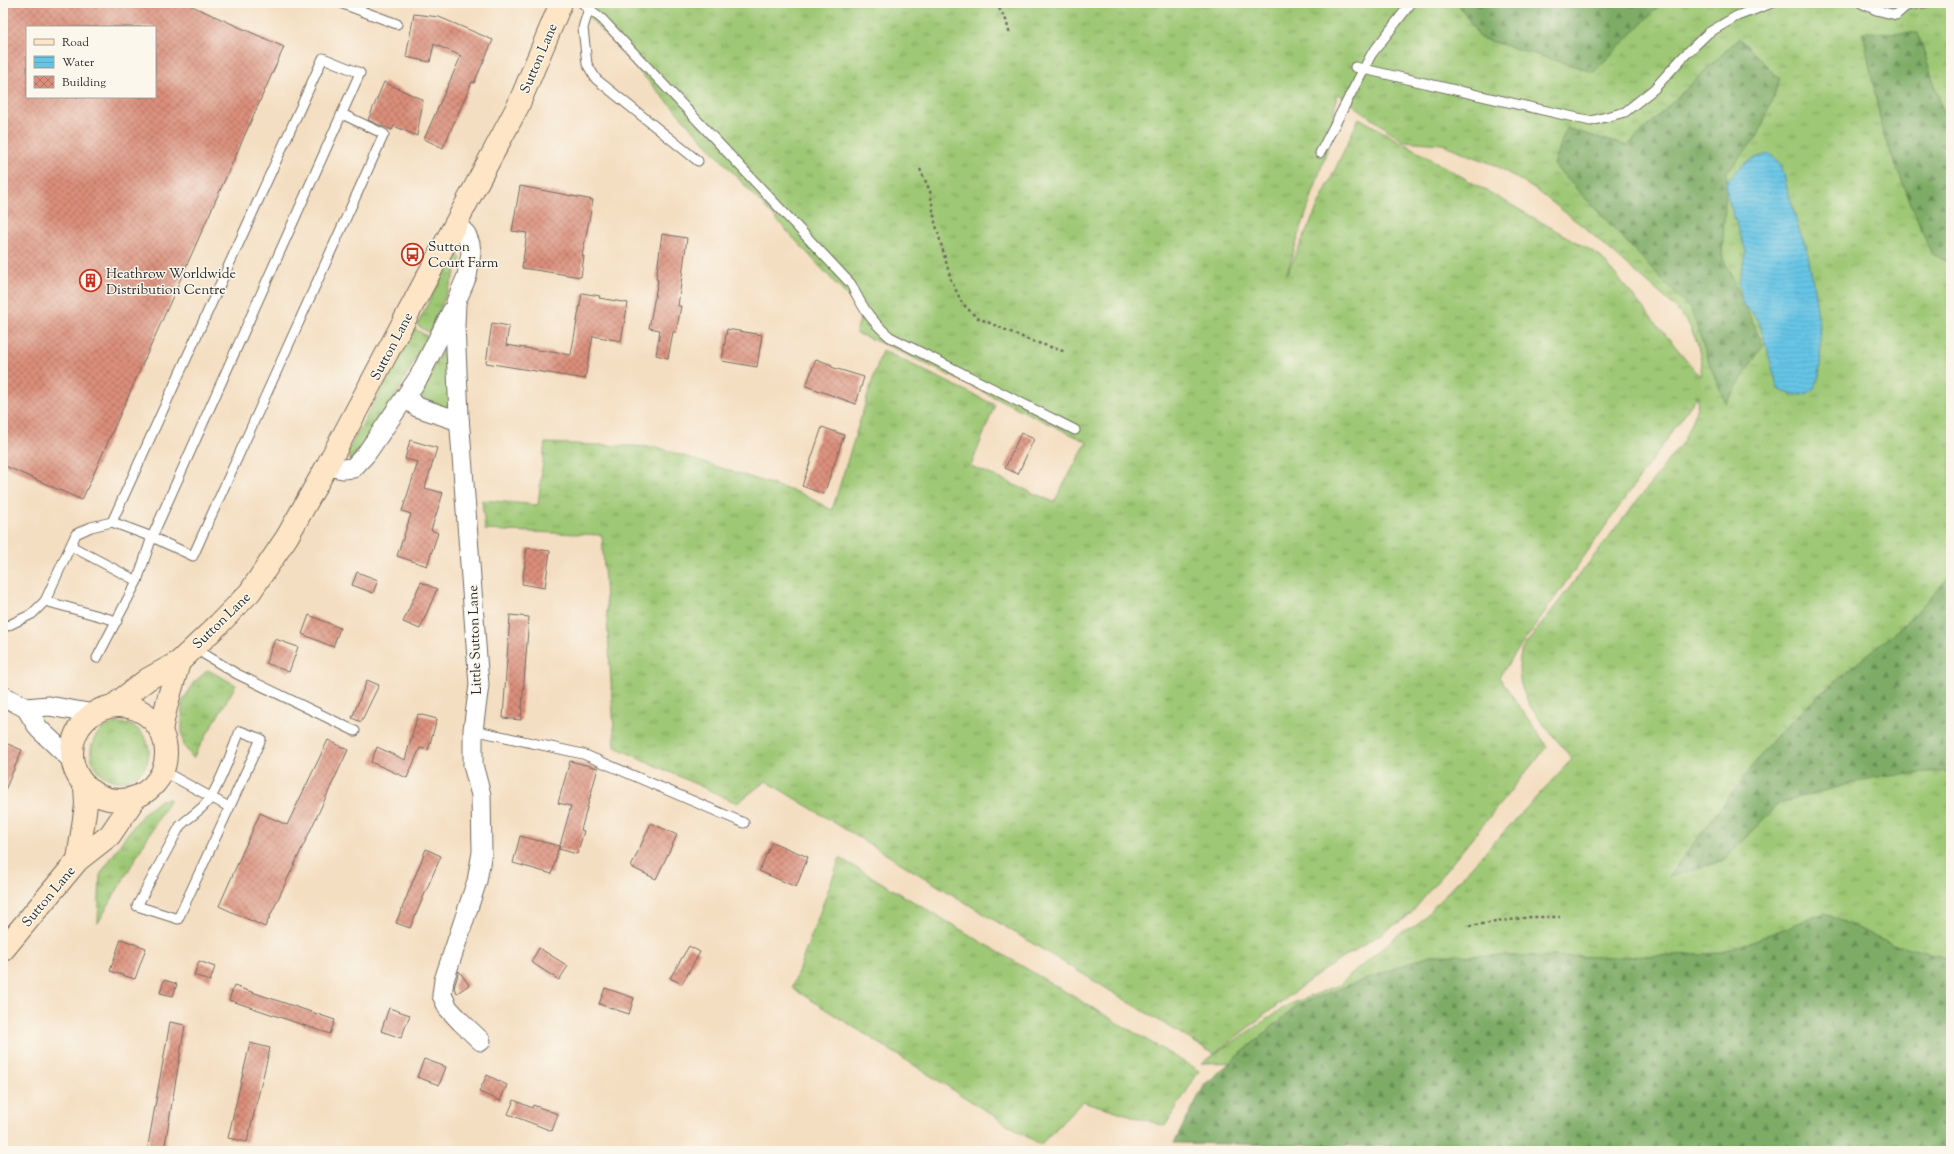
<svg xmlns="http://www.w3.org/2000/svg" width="1954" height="1154" viewBox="0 0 1954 1154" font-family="'Sorts Mill Goudy',serif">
<defs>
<pattern id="grass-tufts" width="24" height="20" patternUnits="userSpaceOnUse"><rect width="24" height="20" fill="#9ec874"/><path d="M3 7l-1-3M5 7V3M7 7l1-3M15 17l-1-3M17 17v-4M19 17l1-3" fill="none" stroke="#81a35f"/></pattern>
<pattern id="forest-firs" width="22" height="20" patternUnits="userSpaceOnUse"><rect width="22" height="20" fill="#7eac66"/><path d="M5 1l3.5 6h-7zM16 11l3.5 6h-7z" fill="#678c54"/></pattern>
<pattern id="water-rules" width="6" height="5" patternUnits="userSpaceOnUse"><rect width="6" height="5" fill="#66c5e5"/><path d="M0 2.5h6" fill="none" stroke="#59a9c5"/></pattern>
<pattern id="building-cross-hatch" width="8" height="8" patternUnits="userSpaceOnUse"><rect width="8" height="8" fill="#db8f7b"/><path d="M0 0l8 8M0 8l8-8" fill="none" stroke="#b27565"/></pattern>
</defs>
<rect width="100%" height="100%" fill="#fbf7ec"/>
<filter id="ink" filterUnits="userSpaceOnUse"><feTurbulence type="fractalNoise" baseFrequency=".025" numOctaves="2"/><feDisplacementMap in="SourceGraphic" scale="8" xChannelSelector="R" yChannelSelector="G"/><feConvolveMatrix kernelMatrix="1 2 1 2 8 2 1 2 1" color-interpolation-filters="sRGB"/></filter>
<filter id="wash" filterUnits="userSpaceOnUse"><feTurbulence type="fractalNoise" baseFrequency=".012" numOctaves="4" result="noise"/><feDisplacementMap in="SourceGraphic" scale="16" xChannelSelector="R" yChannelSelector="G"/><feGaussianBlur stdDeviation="0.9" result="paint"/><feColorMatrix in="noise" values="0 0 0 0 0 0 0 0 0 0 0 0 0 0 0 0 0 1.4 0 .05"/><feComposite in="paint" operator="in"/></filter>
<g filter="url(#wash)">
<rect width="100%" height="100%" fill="#f4dec1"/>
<g fill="url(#grass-tufts)" stroke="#647a50" fill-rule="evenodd">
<path d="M597,3H1951V1049L1202,1063L1286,1006L1339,985L1400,933L1417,925L1572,759C1547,725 1508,697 1522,649L1684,440L1697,407L1698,395L1499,677L1547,746L1409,916L1319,973L1214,1054L766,781L737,803L615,747L602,535L485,530L482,500L538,505L545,443L656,447L802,494L832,510L882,350L995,405L971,466L1054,502L1087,442L893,348L856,333L862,312L588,16L599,7ZM1337,93L1403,141L1442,144L1495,165L1539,192L1585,228L1671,303L1688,323L1697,342L1702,364L1700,376L1599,255L1359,118L1286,275L1329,144Z"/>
<polygon points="455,251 461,259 430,333 417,325"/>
<polygon points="415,329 427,336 395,397 351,461 346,454"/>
<polygon points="449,340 452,406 444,408 421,398 419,394"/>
<polygon points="208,670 236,685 193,758 184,746 182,735 182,703 193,683"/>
<circle cx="120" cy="752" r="29"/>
<polygon points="170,799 98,923 100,875 125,837 144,813 160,800"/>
<polygon points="840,858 1199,1071 1165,1126 1083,1101 1040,1145 792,988"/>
</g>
<g fill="url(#forest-firs)" stroke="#546c48">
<polygon points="1458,3 1662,3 1594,72 1480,38"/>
<polygon points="1863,32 1918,33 1951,136 1951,264 1931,253 1883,134"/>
<polygon points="1739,38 1780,79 1758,136 1727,172 1722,256 1763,345 1726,404 1711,368 1691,310 1554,165 1566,128 1627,146"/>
<polygon points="1951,575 1951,771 1876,777 1779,803 1724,860 1668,877 1773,739 1819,695 1908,621"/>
<polygon points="1824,913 1893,944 1951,958 1951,1151 1647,1151 1174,1143 1205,1084 1299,1004 1430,955 1621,957 1722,953"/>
</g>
<path fill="url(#water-rules)" stroke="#487888" d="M1770,154C1774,158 1778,161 1781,165C1785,174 1785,183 1788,192C1792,204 1795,217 1799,230C1801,236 1805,243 1807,250C1812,276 1830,368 1814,388C1804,400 1789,394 1778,389L1759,321L1742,302L1739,282L1746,251L1728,199L1726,184C1738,166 1749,158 1770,154Z"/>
<g id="blocks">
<g fill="url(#building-cross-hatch)" fill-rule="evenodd">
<path d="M3,3H185L284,47L82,500L3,465ZM27,27H155V97H27Z"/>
<polygon points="414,14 439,17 493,40 474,83 472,82 443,148 424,139 461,56 434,44 430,62 406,57"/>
<polygon points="384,82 423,100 417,136 394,126 392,130 368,120"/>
<polygon points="520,186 593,200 582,256 584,256 581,277 522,268 527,233 512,231"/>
<polygon points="662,234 687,238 678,306 681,306 676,332 673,332 668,358 656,355 660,330 649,328 658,280 656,279"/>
<polygon points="582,293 600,296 599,298 628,303 621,341 593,336 585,379 486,363 492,323 509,326 506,345 571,355"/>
<polygon points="727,329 762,335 757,367 722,361"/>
<polygon points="816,359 832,365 831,367 864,377 856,404 806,386"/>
<polygon points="822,427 844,435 824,494 802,486"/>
<polygon points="1021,433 1034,439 1018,474 1005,468"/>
<polygon points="410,440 437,448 425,488 443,493 431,530 438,533 427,566 397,556 411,514 402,511 418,462 405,459"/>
<polygon points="527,548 550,551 545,588 522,584"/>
<polygon points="357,572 378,580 373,593 352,585"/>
<polygon points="421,582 437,589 420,629 403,622"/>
<polygon points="309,615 340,628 333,647 302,634"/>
<polygon points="510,615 529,617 521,720 503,718"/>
<polygon points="275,639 298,647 289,672 266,663"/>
<polygon points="367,680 379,685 361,722 352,718"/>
<polygon points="418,714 437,719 428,750 420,748 407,778 371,762 377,747 405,760"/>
<polygon points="328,740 348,750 265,927 219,906 260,813 287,825"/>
<polygon points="3,742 22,750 3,795"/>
<polygon points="570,761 598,768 581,830 584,831 577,854 559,849 571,806 558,803"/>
<polygon points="651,823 677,835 656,879 631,867"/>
<polygon points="520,836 559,846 552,874 513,863"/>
<polygon points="772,842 808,857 796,887 759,871"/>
<polygon points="426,849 441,856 410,928 396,923"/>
<polygon points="121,939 146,948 135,979 110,971"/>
<polygon points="689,946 700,952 682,984 670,978"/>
<polygon points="539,948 568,966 559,980 531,962"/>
<polygon points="199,961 215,967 210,981 194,975"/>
<polygon points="459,971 469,985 457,993 454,988"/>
<polygon points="164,980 177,984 173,996 160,993"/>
<polygon points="234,986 335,1020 330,1034 229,1000"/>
<polygon points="605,988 634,998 629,1014 599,1004"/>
<polygon points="389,1008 410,1015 401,1038 381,1031"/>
<polygon points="170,1022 185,1025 164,1151 147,1151"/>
<polygon points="250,1043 270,1048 247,1142 228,1138"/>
<polygon points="424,1059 446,1067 439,1085 417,1077"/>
<polygon points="487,1075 507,1085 500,1101 479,1092"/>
<polygon points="514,1100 532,1108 533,1105 558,1114 552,1131 508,1114"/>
</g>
</g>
</g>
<g filter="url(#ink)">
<use href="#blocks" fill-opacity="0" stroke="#716a60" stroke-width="1"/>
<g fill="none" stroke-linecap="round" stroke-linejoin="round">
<defs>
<g id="lane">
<polyline points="343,3 343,4 397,24"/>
<path d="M582,3L602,19L851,284C862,307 871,321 890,337L1075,430"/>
<polyline points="1861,3 1876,10 1896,15 1906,6"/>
<polyline points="1905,3 1906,6 1924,3"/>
<polyline points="589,8 583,28 587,64 596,79 698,161"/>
<polyline points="1355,67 1591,121 1625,112 1654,89 1683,57 1708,33 1737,16 1772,3"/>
<polyline points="1320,153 1371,55 1411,3"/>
<polyline points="71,546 137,581"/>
<polyline points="45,601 117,621"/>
<polyline points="3,628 32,614 45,601 76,534 91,527 112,522 152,537 193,556 384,134 342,114"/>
<polyline points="194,648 237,674 355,731"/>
<polyline points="97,658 137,581 152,537 360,73 323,58 112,522"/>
<polyline points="473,730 583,754 744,823"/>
<path d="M240,731L261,739L178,919L137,906L180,826C190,816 204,809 211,797C223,777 231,753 240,731Z"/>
<polyline points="163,771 229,807"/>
</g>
<g id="street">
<polyline points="456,224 466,234 470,244 471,253 467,276 456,302 455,326 459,416 479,685 473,730 473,765 481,795 482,852 477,881 444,980 442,995 448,1008 461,1022 481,1041"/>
<polyline points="407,397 417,407 459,421"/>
<polyline points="327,466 343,469 353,468 366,454 419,377 452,311"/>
<polyline points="3,696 26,708 49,706 94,714"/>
<polyline points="26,708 39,729 73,761"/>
</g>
<g id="secondary">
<polyline points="113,706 148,679 179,662 219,624 250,592 287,537 327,466 518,106 561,3"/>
<circle cx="119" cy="753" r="47"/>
<path d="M161,732C164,708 173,685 179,662"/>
<polyline points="78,860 86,805 85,785"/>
<polyline points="3,950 78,860 110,835 135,798"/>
</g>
</defs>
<use href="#lane" stroke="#716a60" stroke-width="11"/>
<use href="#street" stroke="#716a60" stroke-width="21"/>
<use href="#secondary" stroke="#716a60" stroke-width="24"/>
<g stroke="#716a60" stroke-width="2.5" stroke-dasharray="3 3" stroke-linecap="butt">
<polyline points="996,3 1006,20 1010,35"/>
<polyline points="920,169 930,191 935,222 951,280 962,303 976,317 1029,340 1066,352"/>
<polyline points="1469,926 1530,917 1560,917"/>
</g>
<use href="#lane" stroke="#fff" stroke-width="9"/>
<use href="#street" stroke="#fff" stroke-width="19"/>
<use href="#secondary" stroke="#fde5c5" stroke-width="22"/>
</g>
</g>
<defs>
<symbol id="bus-ring" viewBox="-11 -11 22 22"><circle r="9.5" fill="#fbf7ec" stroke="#c8321e" stroke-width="1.5"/><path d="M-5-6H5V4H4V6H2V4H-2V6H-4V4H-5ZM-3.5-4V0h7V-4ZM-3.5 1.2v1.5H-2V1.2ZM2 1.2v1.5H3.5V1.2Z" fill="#c8321e"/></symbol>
<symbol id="building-ring" viewBox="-11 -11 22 22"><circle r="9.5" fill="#fbf7ec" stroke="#c8321e" stroke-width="1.5"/><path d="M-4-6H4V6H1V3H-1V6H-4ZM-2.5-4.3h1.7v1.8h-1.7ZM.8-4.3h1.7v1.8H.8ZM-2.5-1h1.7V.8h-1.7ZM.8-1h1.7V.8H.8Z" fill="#c8321e"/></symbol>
</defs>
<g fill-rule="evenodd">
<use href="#bus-ring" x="400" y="242" width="25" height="25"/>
<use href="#building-ring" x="78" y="268" width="25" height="25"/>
</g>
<g text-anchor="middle" stroke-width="3" stroke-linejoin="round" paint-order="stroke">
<g font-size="14" fill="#2b2b2b" stroke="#fbf7ec">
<text transform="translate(538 58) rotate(-67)" y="5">Sutton Lane</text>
<text transform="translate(391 346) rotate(-62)" y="5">Sutton Lane</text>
<text transform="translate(221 620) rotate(-44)" y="5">Sutton Lane</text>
<text transform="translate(474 640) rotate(-92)" y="5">Little Sutton Lane</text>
<text transform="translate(48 896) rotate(-50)" y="5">Sutton Lane</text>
</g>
<g font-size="14" fill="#2b2b2b" stroke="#fbf7ec" text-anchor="start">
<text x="428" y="251">Sutton<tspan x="428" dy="16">Court Farm</tspan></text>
<text x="106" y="278">Heathrow Worldwide<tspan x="106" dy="16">Distribution Centre</tspan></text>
</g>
</g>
<rect width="1954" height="1154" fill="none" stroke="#fbf7ec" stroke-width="16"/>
<rect x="26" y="26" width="130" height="72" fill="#fbf7ec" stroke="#a8a59f"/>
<rect x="34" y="39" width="20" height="6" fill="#fde5c5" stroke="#a8a59f"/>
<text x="62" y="46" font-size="12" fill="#2b2b2b">Road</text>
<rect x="34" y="56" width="20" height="12" fill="url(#water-rules)" stroke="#a8a59f"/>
<text x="62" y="66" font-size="12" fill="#2b2b2b">Water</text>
<rect x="34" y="76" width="20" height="12" fill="url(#building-cross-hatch)" stroke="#a8a59f"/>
<text x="62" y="86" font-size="12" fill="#2b2b2b">Building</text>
</svg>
